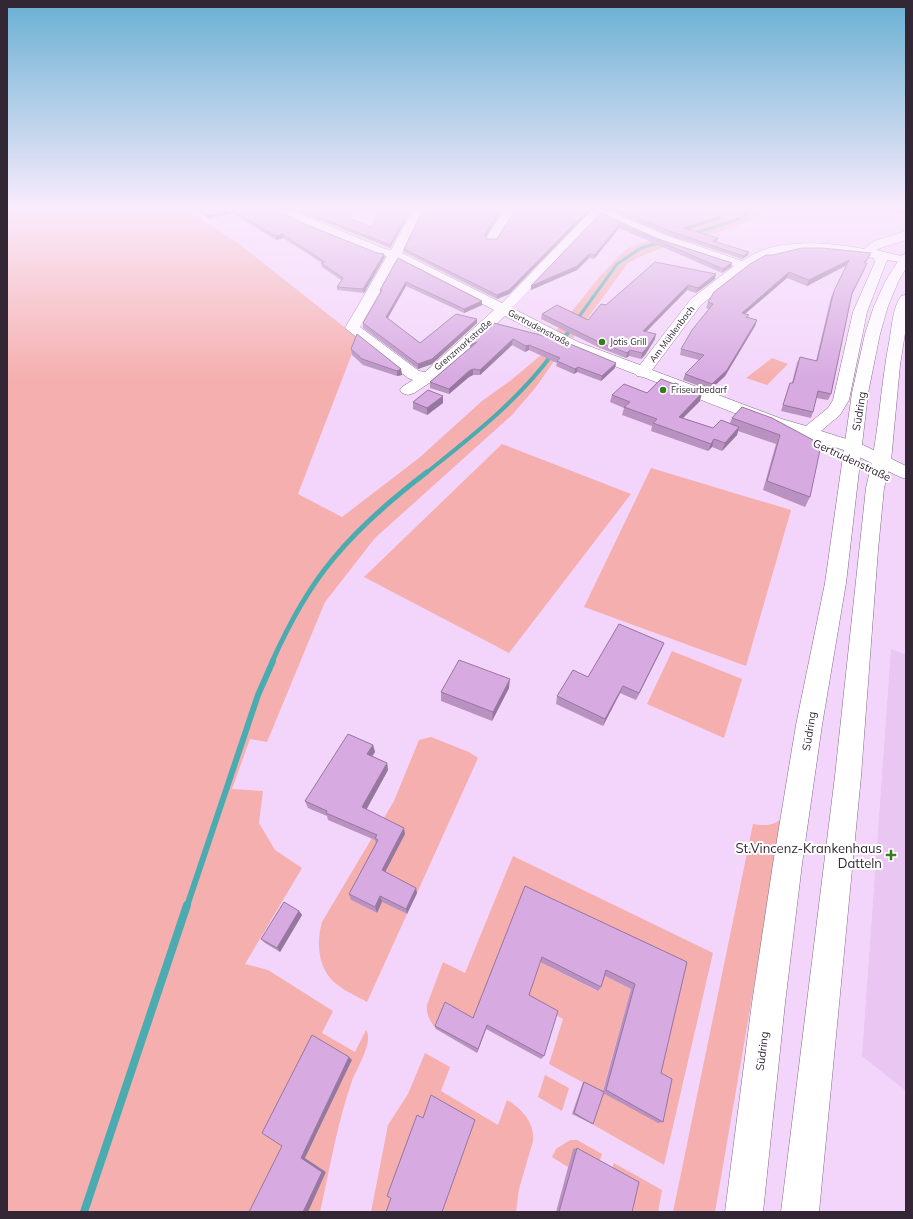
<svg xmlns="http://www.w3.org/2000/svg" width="913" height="1219" viewBox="0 0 913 1219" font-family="Mulish,sans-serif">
<rect width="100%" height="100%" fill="#f3d5fb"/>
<polygon fill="#eac6f2" points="891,649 906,655 906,1091 862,1056"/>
<g fill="#f5afae">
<path d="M7,210H191L203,221L238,243L358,338L298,494L342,517L419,458L482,401L510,381L553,345L562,350L536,387L512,415L375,538L325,602L267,742L250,739L232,789L263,791L259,823L275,850L302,868L245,964L268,970L333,1011L322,1033L355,1052L366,1030C374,1041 357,1068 352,1081C337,1123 330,1168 320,1212H307L326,1172L305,1158L352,1060L287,1147L255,1212H7Z"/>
<polygon points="689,210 762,210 761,214 735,227 684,243 629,221"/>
<polygon points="656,238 669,245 646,254 628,263 573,338 556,331 601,275 626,249"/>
<polygon points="772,358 788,364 767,385 746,378"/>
<polygon points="502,444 631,494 509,653 364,577"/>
<polygon points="651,468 791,510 746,666 584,607"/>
<polygon points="672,651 742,679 724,738 647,704"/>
<path d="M431,737L469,752L478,758L417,893L351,900L377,913L382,902L407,914L367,1002C357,996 344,991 335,983C318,968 316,943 322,922L394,801L419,740Z"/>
<path d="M783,818L715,1212H673L753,824C765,826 773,826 783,818Z"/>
<path d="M513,856L713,953L664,1165L592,1124L602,1093L549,1064L563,1019L527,999L540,962L597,991L603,975L631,989L602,1093L655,1076L681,968L523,892L472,1022L446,1006L436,1029C430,1021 426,1015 427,1005L443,962L465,973Z"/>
<path d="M425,1053L450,1067L441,1091L498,1125L507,1100C522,1109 535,1123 533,1141L519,1189L516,1212H443L393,1197L387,1212H371L388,1125L408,1094Z"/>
<polygon points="545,1075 569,1088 562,1111 538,1097"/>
<polygon points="570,1140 577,1140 602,1154 599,1163 573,1149 568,1167 552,1157 556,1149"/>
<polygon points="614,1163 662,1190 658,1212 626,1212 612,1170"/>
</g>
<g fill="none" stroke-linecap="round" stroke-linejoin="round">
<g stroke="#4aabb0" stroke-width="3">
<polyline points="691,234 734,221 754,210"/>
<polyline points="573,325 617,264 641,248 683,236"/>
</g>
<g stroke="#4aabb0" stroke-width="4">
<polyline points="562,341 574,324"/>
<path d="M426,473C472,436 518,401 553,353"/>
</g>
<path stroke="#4aabb0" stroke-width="5" d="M272,662C288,626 307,590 333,559C360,526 393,498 427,472"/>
<polyline stroke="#4aabb0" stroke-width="6" points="187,906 258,695 273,661"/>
<polyline stroke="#4aabb0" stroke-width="8" points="84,1212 187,905"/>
<defs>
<g id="street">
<path d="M277,210H291L385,249L391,250L413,210H423L402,253L502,303L592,210H607L666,235L742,261C747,258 753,254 758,252C789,239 833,243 864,249L874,241L906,231V240L883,247L876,250L906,257V263L887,260L867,312L849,400L840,415L821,431L859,443L906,466V479L900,477L847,451L770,427L643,377L637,376L635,374L568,348L505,316L434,380L414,393L408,395L402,393L400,390L402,387L413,380L408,378L345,328L387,256L378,255C362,248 284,219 277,210ZM600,215L658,241L734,266L691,299L640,365L578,342L512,308ZM815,251L874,258L875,262L853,312L833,400L828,408L806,426L782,419L652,370L701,305L747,268L767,257L785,253ZM398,260L494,310L425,372L419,371L360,327Z"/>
<polygon points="504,210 515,210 496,241 488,241 486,238"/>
</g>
<g id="primary">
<polygon points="906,254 906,268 899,280 888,306 880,334 868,393 846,583 822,725 802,864 785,1003 763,1212 725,1212 752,1003 773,864 796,725 825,583 852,393 865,334 874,306 886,280 902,255"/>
<path d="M906,295V327L900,365L891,461L884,488L878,550L861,776L819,1212H781L835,776L866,488C879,439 880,387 890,337C892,324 893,308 901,296Z"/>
</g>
</defs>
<use href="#street" stroke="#856a8c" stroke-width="1"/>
<use href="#primary" stroke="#856a8c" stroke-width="1"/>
<use href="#street" fill="#fff" fill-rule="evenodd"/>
<use href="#primary" fill="#fff" fill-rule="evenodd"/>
</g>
<g fill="#b992c2">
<polygon points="196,210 278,210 281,212 307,225 385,257 364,293 337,290 337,287 341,280 322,267 321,263 322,263 283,238 276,240 232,213 208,219"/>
<polygon points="294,210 346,210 351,219 371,227 383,210 411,210 390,248"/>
<polygon points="515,210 591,210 509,294 497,299 404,252 404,249 486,236 487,239 497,239"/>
<polygon points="610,210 707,210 721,216 720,219 688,229 717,241 716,242 748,255 742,259 667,234"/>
<polygon points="884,210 906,210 906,215"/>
<polygon points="601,213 658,239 732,263 731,267 722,273 619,228 594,259 589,258 577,270 531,290 531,286"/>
<polygon points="398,258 482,305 464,313 406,286 388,318 420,343 477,323 432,364 418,369 363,328 363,323 380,294 380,290"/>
<polygon points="868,259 865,263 867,263 865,269 852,295 831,394 828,400 816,398 813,412 811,418 781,411 788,389 790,383 792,383 797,363 800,357 816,361 831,297 846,266 807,286 787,278 745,314 748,318 757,320 755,326 725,376 710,390 683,380 685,374 699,360 680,355 681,349 709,309 706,308 708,302 750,264"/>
<polygon points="655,262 715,279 696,293 687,290 646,332 655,339 645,355 641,359 629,356 626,358 600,348 541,319 542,314 588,320 606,305"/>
<polygon points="494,323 616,363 615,368 601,381 577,372 574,374 556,366 557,363 529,350 525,352 512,345 480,375 473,375 469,377 449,394 430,388 430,382 470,348 470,345"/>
<polygon points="351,349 401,369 402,375 397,376 363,365 352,355"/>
<polygon points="647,393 700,401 683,418 713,428 730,423 732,418 772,418 810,497 805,507 763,490 776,444 738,431 737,435 722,451 712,447 708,451 651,431 652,426 622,415 624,408 610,402 612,395"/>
<polygon points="413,402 443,403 427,415 413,409"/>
<polygon points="664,643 661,650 636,700 620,693 603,726 556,704 557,696 588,677"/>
<polygon points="509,688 492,721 441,701 441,692"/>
<polygon points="373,745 375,752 372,756 387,763 388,770 366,810 405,834 385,872 417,893 407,914 382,902 377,913 351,900 349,894 376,843 375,840 328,820 327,816 308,808 305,801"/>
<polygon points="525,886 687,962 661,1073 663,1122 658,1123 603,1093 593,1124 592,1124 572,1114 583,1082 584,1082 603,1091 631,989 605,976 601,987 598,991 540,962 529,995 544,1056 541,1059 486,1029 477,1053 436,1029 435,1026 473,1018"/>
<polygon points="299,911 302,915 280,952 265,943 261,939"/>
<polygon points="577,1148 632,1212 556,1212 573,1149"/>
</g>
<g fill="#96779e">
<polygon points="231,210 232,213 208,219 207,216"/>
<polygon points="410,210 411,210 390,248 390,245"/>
<polygon points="501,210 502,210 485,237 485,234"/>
<polygon points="588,210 591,210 509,294 497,299 497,295"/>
<polygon points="721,216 720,219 683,231 684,228"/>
<polygon points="620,224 619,228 594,259 595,255"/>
<polygon points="282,234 283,238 276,240 276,236"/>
<polygon points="718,238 717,241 712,244 713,241"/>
<polygon points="749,252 748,255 742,259 743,256"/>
<polygon points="871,253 868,259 861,268 864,263"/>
<polygon points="384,254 385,257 364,293 363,289"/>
<polygon points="589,254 589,258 577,270 531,290 531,286"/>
<polygon points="849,260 846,265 807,286 809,280"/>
<polygon points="732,263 731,267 722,273 723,269"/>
<polygon points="789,272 787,278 740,318 742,313"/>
<polygon points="716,274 715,279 696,293 698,288"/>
<polygon points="406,282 406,286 386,321 386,317"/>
<polygon points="688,285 687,290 642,336 643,331"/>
<polygon points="482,301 482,305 464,313 464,309"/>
<polygon points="477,319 477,323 432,364 418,369 418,364"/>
<polygon points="757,320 755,326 725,376 710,390 712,384"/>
<polygon points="656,334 655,339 645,355 641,359 642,353"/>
<polygon points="513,339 512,345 480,375 480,370"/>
<polygon points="477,342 470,350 470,345"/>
<polygon points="529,345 529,350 525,352 526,346"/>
<polygon points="630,350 629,356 626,358 627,353"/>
<polygon points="616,363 615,368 601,381 602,376"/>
<polygon points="578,367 577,372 574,374 575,369"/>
<polygon points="401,369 402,375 397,376 397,371"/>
<polygon points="473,369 473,375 469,377 449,394 449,389 469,371"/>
<polygon points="702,393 700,401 677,424 679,417"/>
<polygon points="443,396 443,403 427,415 427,408"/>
<polygon points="739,427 737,435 722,451 725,443"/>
<polygon points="714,439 712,447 708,451 711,444"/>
<polygon points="664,643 661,650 636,700 639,693"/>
<polygon points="510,679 509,688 492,721 493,712"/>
<polygon points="623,686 620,693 603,726 605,719"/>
<polygon points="373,745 375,752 369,761 367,754"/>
<polygon points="387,763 388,770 364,814 362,807"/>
<polygon points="404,828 405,834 383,876 382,870"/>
<polygon points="416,888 417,893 407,914 406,909"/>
<polygon points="380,896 382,902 377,913 375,907"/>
<polygon points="299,911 302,915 280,952 277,948"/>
<polygon points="487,1025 486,1029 477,1053 478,1049"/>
<polygon points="349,1057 352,1060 305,1158 326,1172 308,1212 303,1212 301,1158"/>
</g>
<g fill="#d7aae1" stroke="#96779e">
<polygon points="199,210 278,210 281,212 307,225 377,253 384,254 363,289 337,287 343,278 321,263 325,262 282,234 276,236 231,210 207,216"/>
<polygon points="301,210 346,210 351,219 371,227 383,210 410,210 390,245"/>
<polygon points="423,210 501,210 485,234 487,239 497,239 515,210 588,210 509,290 497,295 404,249"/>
<polygon points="618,210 707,210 721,216 684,228 718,238 713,241 749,252 743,256 667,230"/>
<polygon points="601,213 658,239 732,263 723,269 620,224 595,255 589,254 577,266 531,286"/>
<polygon points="802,248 822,248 871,253 864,263 867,263 852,293 831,394 818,391 813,412 783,405 790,383 793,383 800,357 817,361 834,291 849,260 809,280 789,272 742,313 749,315 746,317 757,320 727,370 712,384 685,374 704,355 681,349 692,330 713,304 708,302 714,292 750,264 766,255 773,255"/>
<polygon points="398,258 482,301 464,309 406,282 386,317 420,343 456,314 477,319 432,359 418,364 363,323 382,290 380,290"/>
<polygon points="655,262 716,274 698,288 688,285 643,331 656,334 646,349 642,353 630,350 627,353 601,343 542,314 557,305 588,320 601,304 606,305"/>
<polygon points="494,323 563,341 616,363 602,376 578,367 575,369 557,361 560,358 529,345 526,346 513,339 480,370 473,369 469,371 449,389 430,382 477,342 470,345"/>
<polygon points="357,334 401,369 397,371 362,359 351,349"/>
<polygon points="661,379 674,384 675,383 702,393 679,417 713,428 721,420 739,427 725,443 714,439 711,444 653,423 657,419 624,407 630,402 612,395 624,384 647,393"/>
<polygon points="428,390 443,396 427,408 413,402"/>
<polygon points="742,407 772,418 813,440 820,450 810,497 767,481 780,435 732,418"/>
<polygon points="619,624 664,643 639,693 623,686 605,719 557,696 573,670 588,677"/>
<polygon points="459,660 510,679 493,712 441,692"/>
<polygon points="348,734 373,745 367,754 387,763 362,807 404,828 382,870 416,888 406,909 380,896 375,907 349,894 378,840 375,838 377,835 326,813 327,811 305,801"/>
<polygon points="525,886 687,962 661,1073 672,1079 663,1122 606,1090 635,984 606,970 601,987 542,957 529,995 558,1011 544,1056 487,1025 478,1049 435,1026 445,1002 473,1018"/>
<polygon points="284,902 299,911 277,948 261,939"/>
<polygon points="312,1035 349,1057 301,1158 322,1172 303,1212 249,1212 282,1146 262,1133"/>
<polygon points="584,1082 604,1092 593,1124 574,1113"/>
<polygon points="431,1095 475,1120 442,1212 386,1212 391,1198 387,1196 417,1115 423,1118"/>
<polygon points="577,1148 639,1182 632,1212 559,1212"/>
</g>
<linearGradient id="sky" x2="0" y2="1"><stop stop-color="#69b0d2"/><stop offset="0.55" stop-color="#faecfd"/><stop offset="1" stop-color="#faecfd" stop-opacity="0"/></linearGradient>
<rect width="913" height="380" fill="url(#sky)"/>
<g fill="#357c21" stroke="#fff" stroke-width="1.5">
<circle cx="602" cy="342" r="4"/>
<circle cx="663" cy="390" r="4"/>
<path d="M889 849h4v4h4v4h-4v4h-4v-4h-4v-4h4z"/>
</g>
<g text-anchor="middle" stroke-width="4" stroke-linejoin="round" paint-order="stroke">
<g font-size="9" fill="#332735" stroke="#fff">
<text transform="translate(539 328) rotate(28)" y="3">Gertrudenstraße</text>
<text transform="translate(672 334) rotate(-53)" y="3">Am Mühlenbach</text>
<text transform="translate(463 345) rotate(-41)" y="3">Grenzmarkstraße</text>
</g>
<g font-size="9" fill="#332735" stroke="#fff" text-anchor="start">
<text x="610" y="345">Jotis Grill</text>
<text x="671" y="393">Friseurbedarf</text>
</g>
<g font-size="11" fill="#332735" stroke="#fff">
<text transform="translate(859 411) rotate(-81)" y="4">Südring</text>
<text transform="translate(852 460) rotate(25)" y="4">Gertrudenstraße</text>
<text transform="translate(809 731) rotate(-81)" y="4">Südring</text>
<text transform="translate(762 1051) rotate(-83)" y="4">Südring</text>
</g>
<g font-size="13" fill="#332735" stroke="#fff" text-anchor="end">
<text x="882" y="853">St.Vincenz-Krankenhaus<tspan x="882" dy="15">Datteln</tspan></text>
</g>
</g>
<rect width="913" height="1219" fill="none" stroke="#332735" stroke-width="16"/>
</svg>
